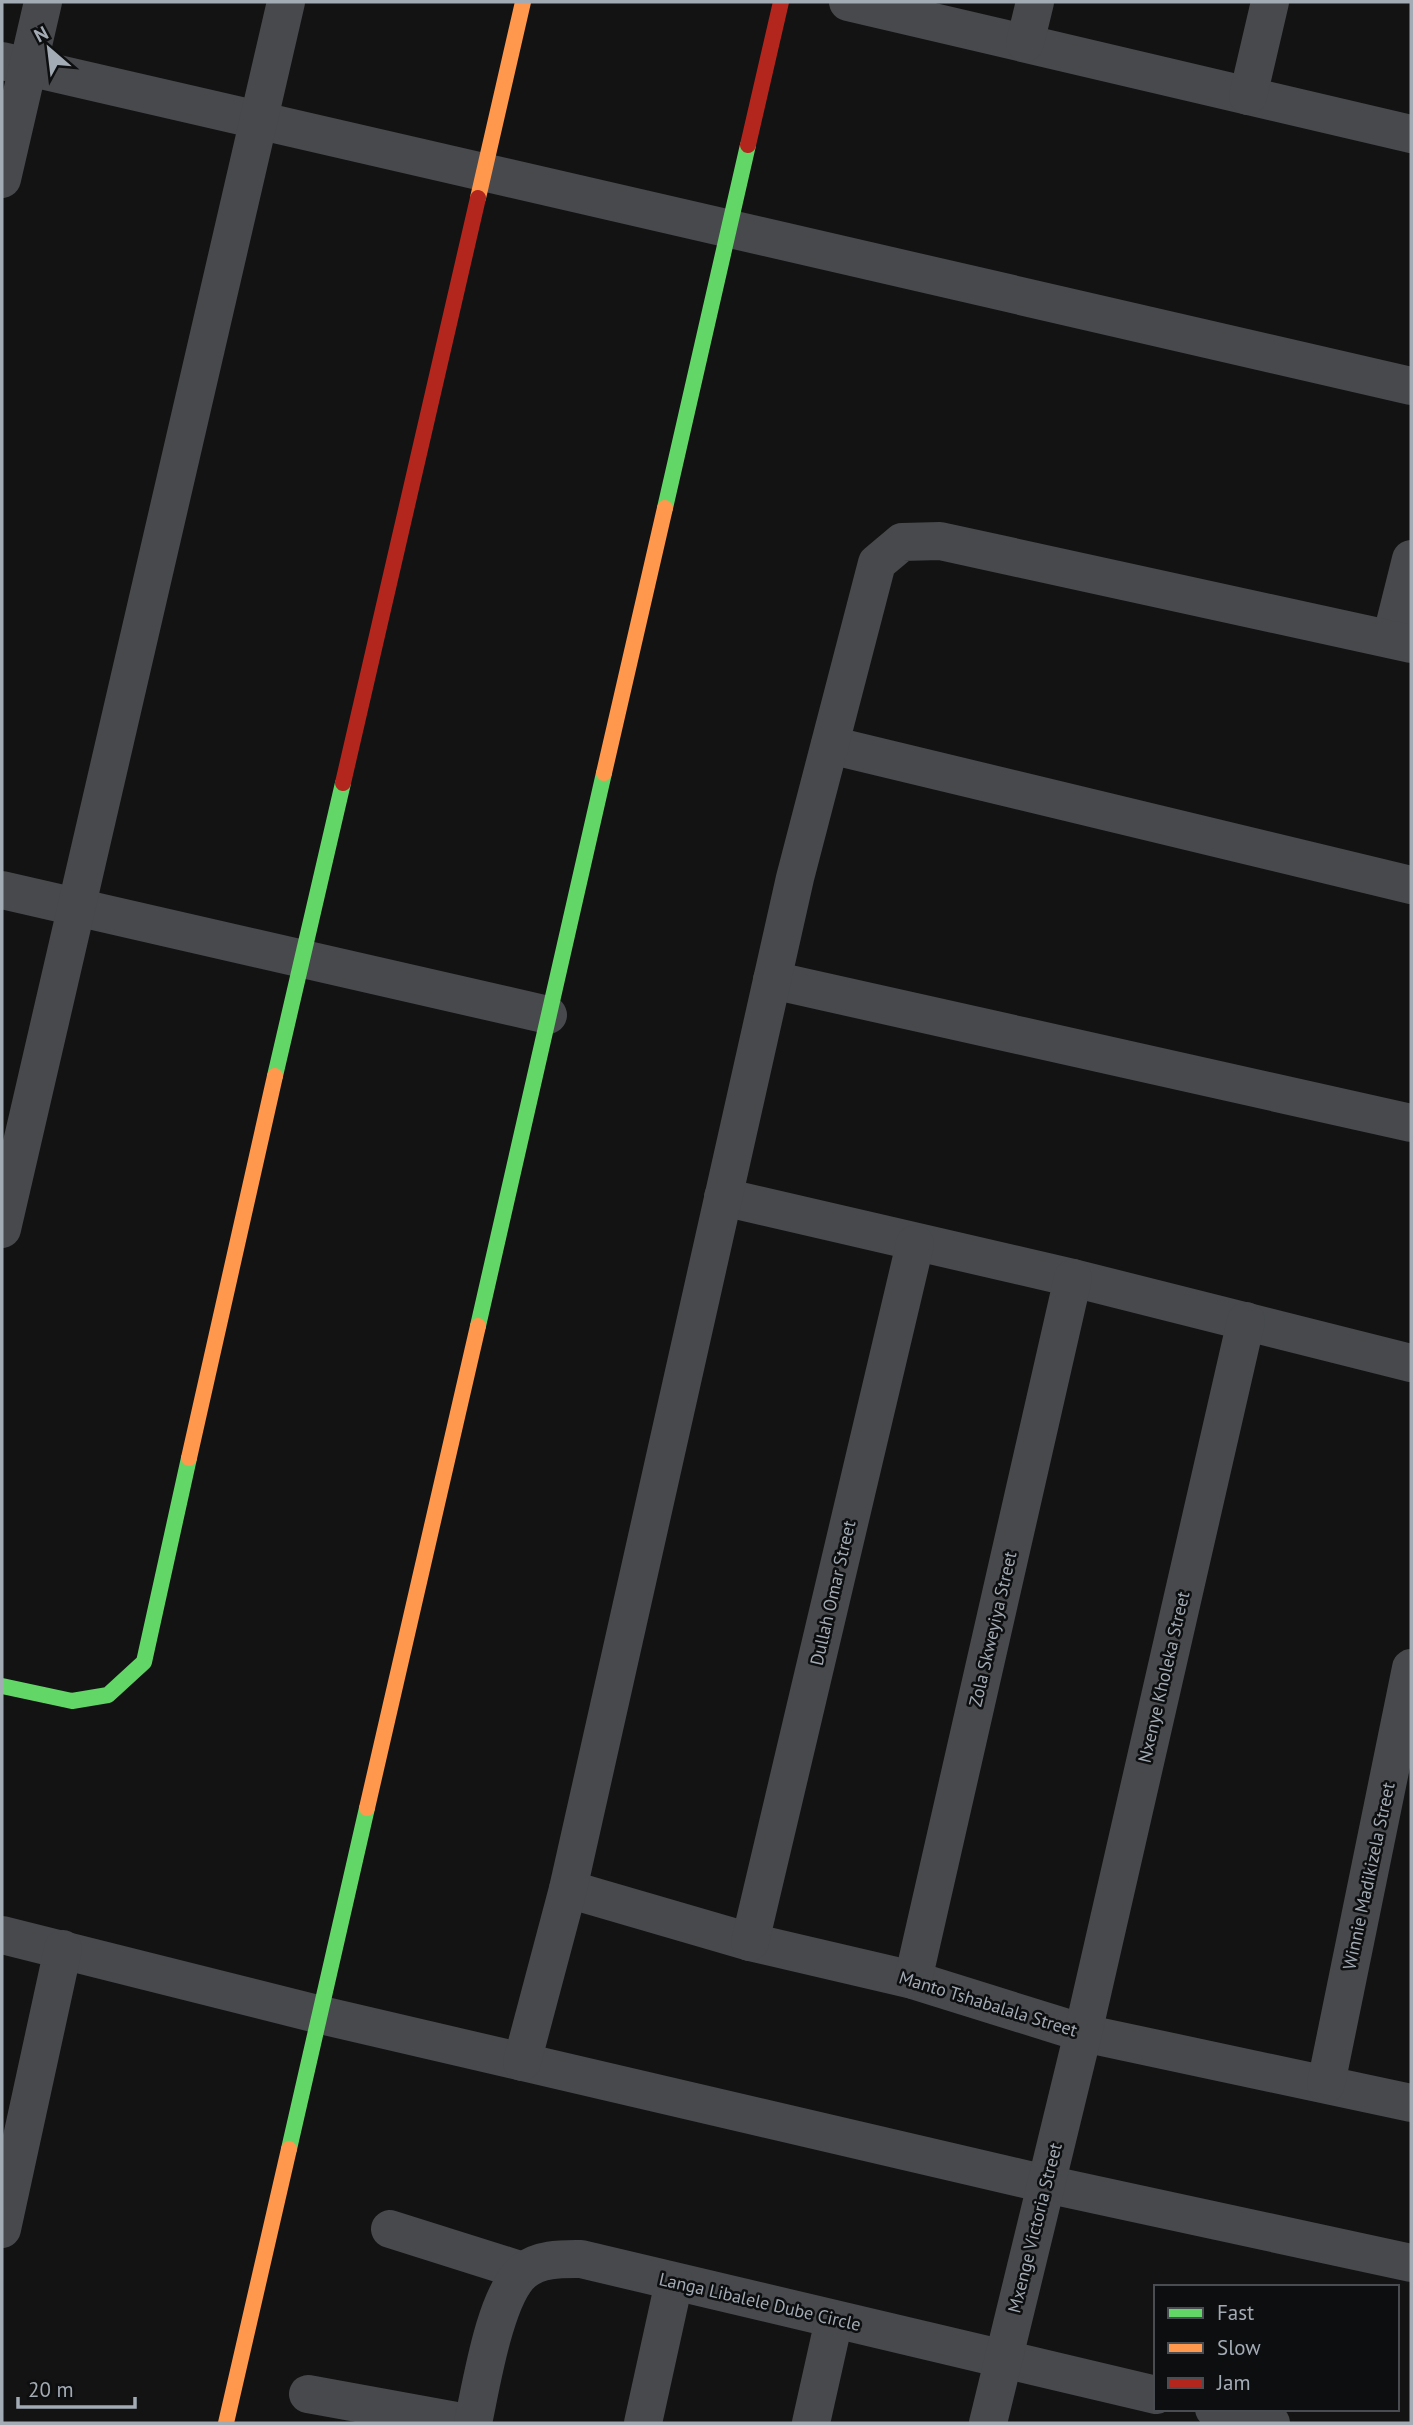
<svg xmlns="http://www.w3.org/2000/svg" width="1413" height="2425" viewBox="0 0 1413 2425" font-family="'PT Sans',sans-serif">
<rect width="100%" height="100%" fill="#131313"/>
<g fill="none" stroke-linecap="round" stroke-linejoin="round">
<g stroke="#47494c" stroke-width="38">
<polyline points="848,2 1411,134"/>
<polyline points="1025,43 1035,2"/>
<polyline points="2,61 1411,386"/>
<polyline points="1248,96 1270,2"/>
<polyline points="2,179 43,2"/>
<polyline points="1391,639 1411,559"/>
<polyline points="830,745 1411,885"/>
<polyline points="2,890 548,1015"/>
<polyline points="772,980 1411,1123"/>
<polyline points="723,1197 1073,1278 1411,1363"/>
<polyline points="2,1229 286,2"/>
<polyline points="568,1889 750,1942 913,1980 1083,2033 1411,2103"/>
<polyline points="2,1935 321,2015 1046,2184 1411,2263"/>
<polyline points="750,1942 915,1244"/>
<polyline points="913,1980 1073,1278"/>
<polyline points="522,2062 568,1889 795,878 877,563 902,542 940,541 1411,644"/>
<polyline points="1326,2084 1411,1668"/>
<polyline points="2,2229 63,1949"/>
<polyline points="390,2229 523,2271"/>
<polyline points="308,2394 467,2423"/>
<polyline points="1214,2409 1271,2423"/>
<path d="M473,2423C481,2387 495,2294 524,2271C540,2258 563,2259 581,2259L1156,2395"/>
<polyline points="643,2423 674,2282"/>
<polyline points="811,2423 834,2320"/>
<polyline points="988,2423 1083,2033 1246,1321"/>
</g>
<g stroke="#63d668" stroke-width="16">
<polyline points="665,508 748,145"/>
<polyline points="275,1076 343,783"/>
<polyline points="478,1326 604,773"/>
<polyline points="2,1686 72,1701 108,1695 144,1662 189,1458"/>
<polyline points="289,2149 367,1808"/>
</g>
<g stroke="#ff974d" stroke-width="16">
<polyline points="478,198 523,2"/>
<polyline points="604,773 665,508"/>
<polyline points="189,1458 275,1076"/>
<polyline points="367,1808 478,1326"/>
<polyline points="226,2423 289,2149"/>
</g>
<g stroke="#b3261e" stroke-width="16">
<polyline points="748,145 781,2"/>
<polyline points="343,783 478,198"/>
</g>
</g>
<g text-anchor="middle" stroke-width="5" stroke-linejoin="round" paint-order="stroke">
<g font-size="18" fill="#a3abb5" stroke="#0d0e0f">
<text transform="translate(833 1593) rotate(-77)" y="6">Dullah Omar Street</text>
<text transform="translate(993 1629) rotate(-77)" y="6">Zola Skweyiya Street</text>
<text transform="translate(1164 1677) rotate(-77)" y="6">Nxenye Kholeka Street</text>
<text transform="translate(1369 1876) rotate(-78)" y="6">Winnie Madikizela Street</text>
<text transform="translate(988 2004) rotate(17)" y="6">Manto Tshabalala Street</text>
<text transform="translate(1035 2228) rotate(-76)" y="6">Mxenge Victoria Street</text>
<text transform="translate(760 2302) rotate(13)" y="6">Langa Libalele Dube Circle</text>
</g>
</g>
<rect width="1413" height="2425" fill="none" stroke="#a3abb5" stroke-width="7"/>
<rect x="1154" y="2285" width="245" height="126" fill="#0d0e0f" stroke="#494d51" stroke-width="2"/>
<rect x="1168" y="2308" width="35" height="10" fill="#63d668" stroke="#494d51" stroke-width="2"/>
<text x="1217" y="2320" font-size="21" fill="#a3abb5">Fast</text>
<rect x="1168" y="2343" width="35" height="10" fill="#ff974d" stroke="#494d51" stroke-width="2"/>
<text x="1217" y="2355" font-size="21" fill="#a3abb5">Slow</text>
<rect x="1168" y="2378" width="35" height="10" fill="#b3261e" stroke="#494d51" stroke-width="2"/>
<text x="1217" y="2390" font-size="21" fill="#a3abb5">Jam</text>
<g transform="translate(49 49) rotate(332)" stroke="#0d0e0f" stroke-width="5" paint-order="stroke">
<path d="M0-5L12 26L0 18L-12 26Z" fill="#a3abb5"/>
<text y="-10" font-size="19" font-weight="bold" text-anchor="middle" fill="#a3abb5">N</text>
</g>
<path d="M18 2397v10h117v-10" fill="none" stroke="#a3abb5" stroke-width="3.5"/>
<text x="28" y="2397" font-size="21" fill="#a3abb5" stroke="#0d0e0f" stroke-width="5" paint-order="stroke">20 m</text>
</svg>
